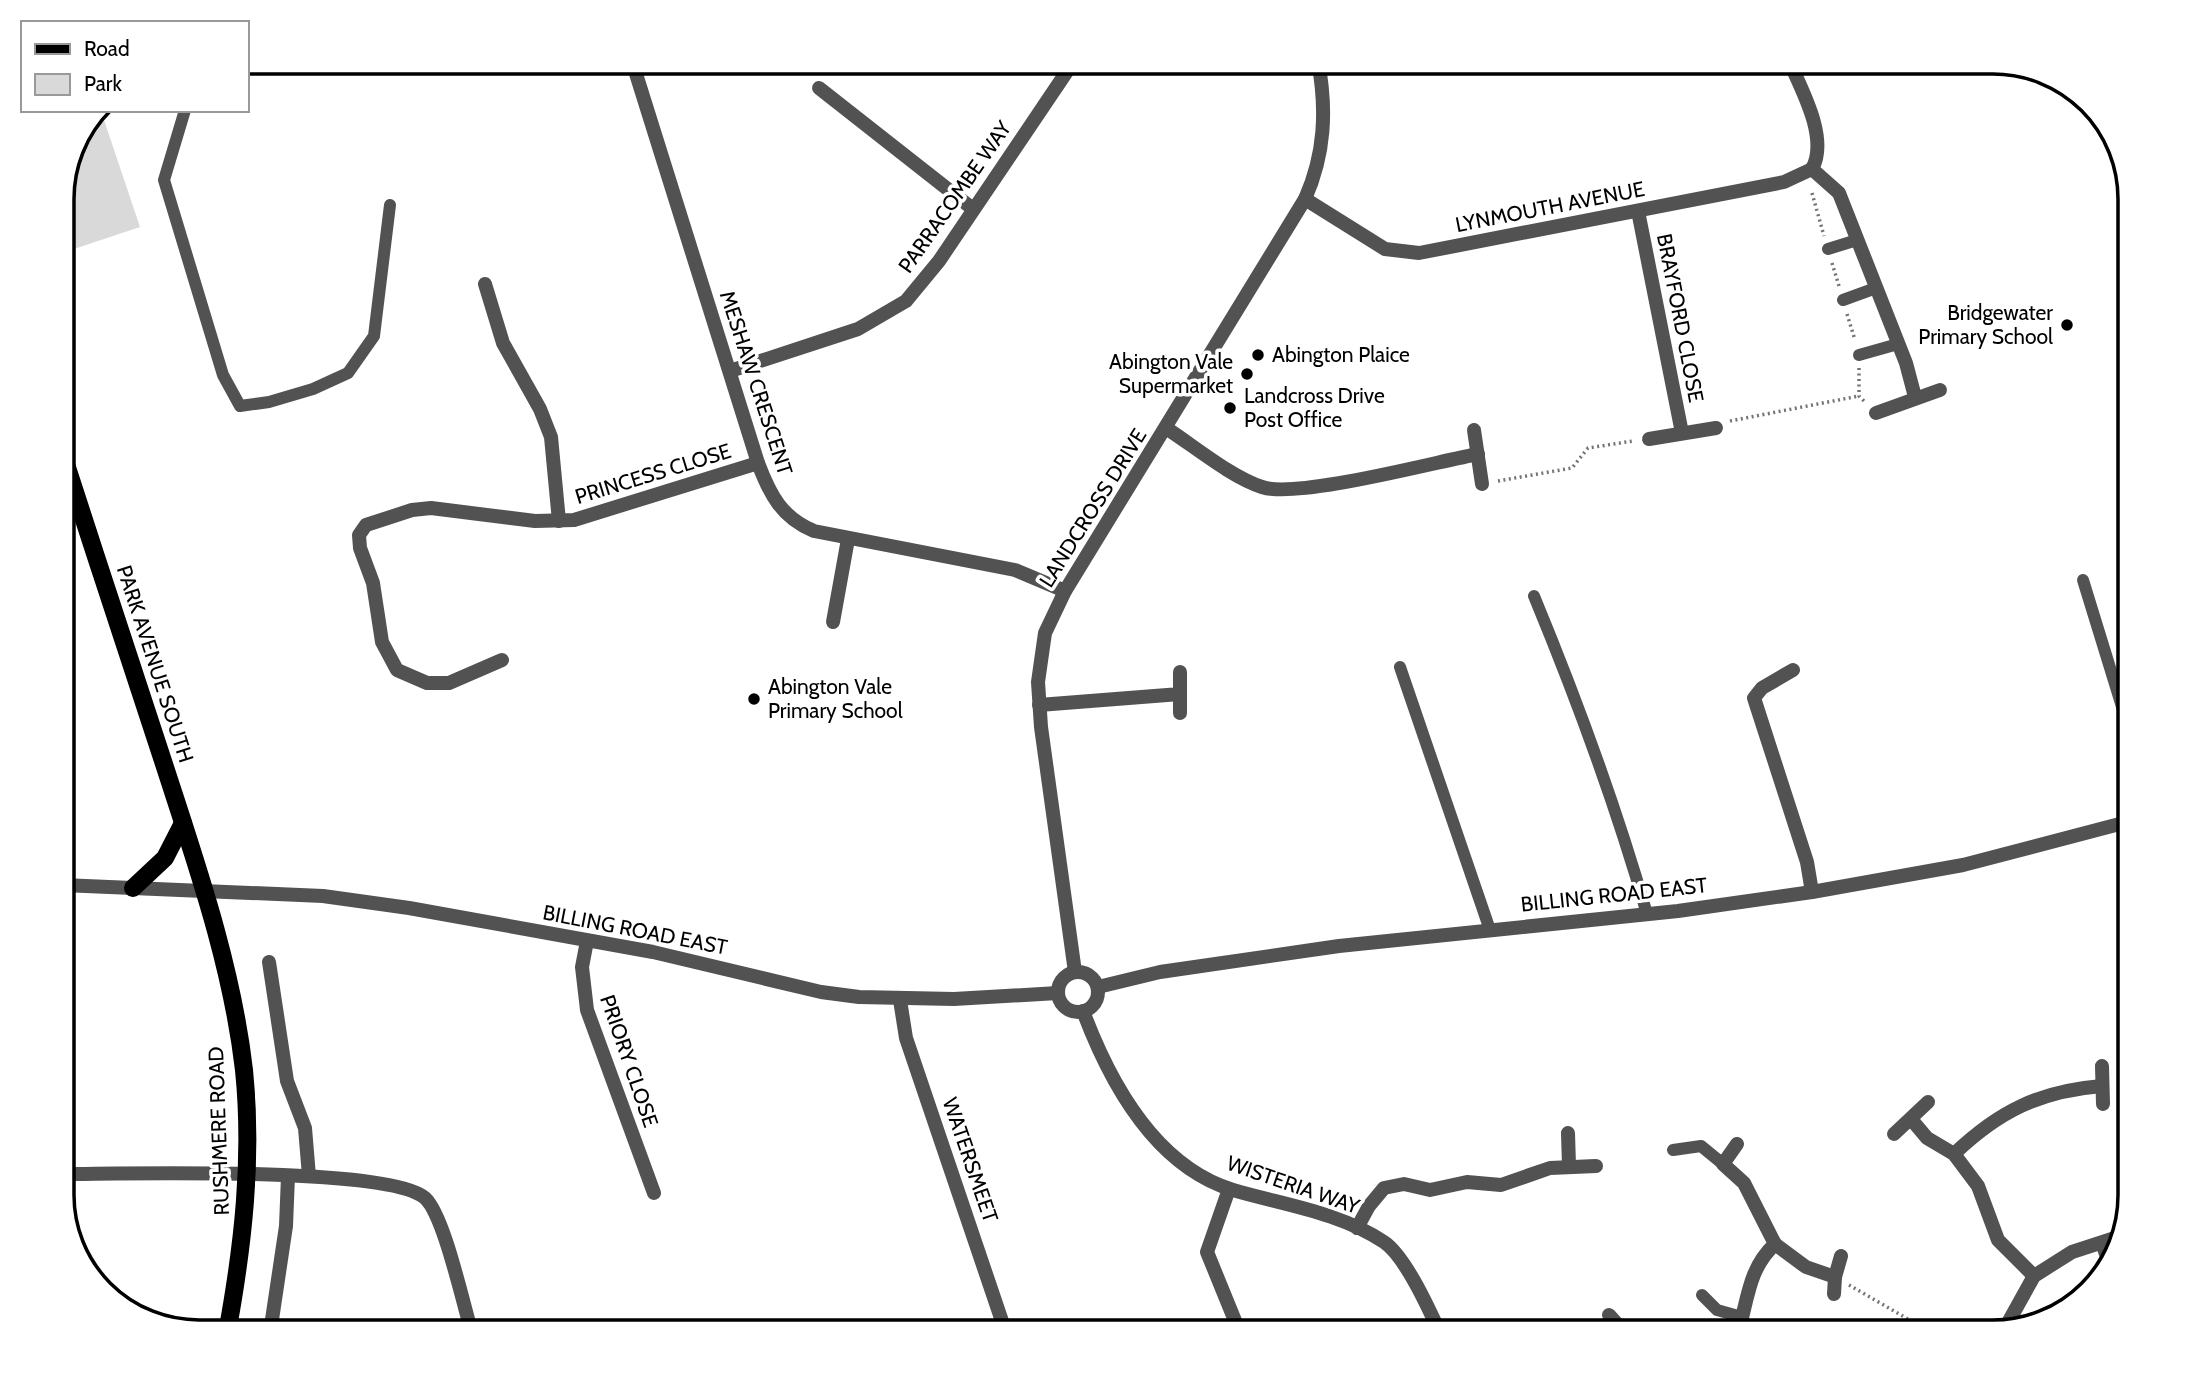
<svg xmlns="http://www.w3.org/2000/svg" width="2192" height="1394" viewBox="0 0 2192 1394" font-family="Cabin,sans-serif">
<rect width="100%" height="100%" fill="#fff"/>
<path fill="#d9d9d9" d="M104,120L140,227L62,253C62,217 56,155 84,128C88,123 98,122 104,120Z"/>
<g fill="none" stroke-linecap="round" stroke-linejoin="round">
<g stroke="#747474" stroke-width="3.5" stroke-dasharray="2 3.5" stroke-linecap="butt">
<polyline points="1812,193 1824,236"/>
<polyline points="1832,263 1839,286"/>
<polyline points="1847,314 1855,340"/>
<polyline points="1859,368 1859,396 1866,403"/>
<polyline points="1730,421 1859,396"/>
<polyline points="1498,481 1572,468 1588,448 1633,441"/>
<polyline points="1849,1285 1932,1333"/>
</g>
<g stroke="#525252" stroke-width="12">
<polyline points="185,110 164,180 223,375 240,406 269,402 313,389 348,373 374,336 390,205"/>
<polyline points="1828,249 1857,240"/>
<polyline points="1843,300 1876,288"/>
<polyline points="1859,355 1898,344"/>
<polyline points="2083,580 2131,736"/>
<path d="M1534,596C1577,700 1616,806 1647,914"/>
<polyline points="1400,667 1490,930"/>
<polyline points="1673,1150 1701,1146 1723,1164"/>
<polyline points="1702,1295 1717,1310 1742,1317"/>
</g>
<g stroke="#525252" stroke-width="14">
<path d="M632,61L758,463C770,495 782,518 814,531L1015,570L1065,591"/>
<path d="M1789,61C1802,90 1829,139 1812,169L1839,193L1906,363L1915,397"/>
<polyline points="819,88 973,209"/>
<polyline points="1305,199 1385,249 1419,253 1784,182 1812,169"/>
<polyline points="1638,211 1682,433"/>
<polyline points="485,284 503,343 540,409 551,437 559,521"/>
<polyline points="730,371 858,329 906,301 939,261 1074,61"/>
<polyline points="1876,413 1940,390"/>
<path d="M1166,428C1194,446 1231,477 1262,487C1297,499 1435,462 1478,454"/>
<polyline points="1474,430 1482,484"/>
<polyline points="1649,439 1716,428"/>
<polyline points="833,622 848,539"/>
<polyline points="502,660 449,683 427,683 397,670 382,642 373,583 360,548 359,535 366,525 412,510 431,508 535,521 574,520 758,463"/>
<polyline points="1793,670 1762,688 1754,698 1807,862 1812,892"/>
<polyline points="1180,694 1180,713"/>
<polyline points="1039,705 1180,694 1180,672"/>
<polyline points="587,941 582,967 587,1010 654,1193"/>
<polyline points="269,962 287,1081 305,1128 309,1176"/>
<path d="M1075,972L1041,727L1038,682L1045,633L1065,591L1305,199C1325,154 1327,110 1318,61"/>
<polyline points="900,1000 906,1038 1006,1333"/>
<path d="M1083,1011C1110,1083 1155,1166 1233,1190C1284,1205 1339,1212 1384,1242C1405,1256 1429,1309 1440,1333"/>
<polyline points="2102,1066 2103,1104"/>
<polyline points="1911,1119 1927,1138 1954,1154 1978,1186 1998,1240 2034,1276"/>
<polyline points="1568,1133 1569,1166"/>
<polyline points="1894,1134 1928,1102"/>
<path d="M1737,1144L1723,1164L1744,1183L1775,1244C1748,1269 1748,1300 1738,1333"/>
<path d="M1954,1154C1999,1111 2040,1091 2102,1086"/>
<path d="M62,1174C123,1174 388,1166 425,1198C444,1215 463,1304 472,1333"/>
<polyline points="1229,1189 1207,1252 1240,1333"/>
<polyline points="1357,1228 1369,1206 1384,1188 1404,1184 1430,1190 1467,1182 1501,1185 1550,1168 1596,1166"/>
<polyline points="2102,1243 2110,1265"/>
<polyline points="1775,1244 1806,1267 1835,1277"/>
<polyline points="1834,1294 1835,1277 1841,1256"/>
<polyline points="1609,1315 1619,1326 1618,1333"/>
<polyline points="2004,1330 2034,1276 2072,1252 2118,1237"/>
<polyline points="270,1333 286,1226 288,1176"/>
</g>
<g stroke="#525252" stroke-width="14">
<polyline points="62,885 323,896 409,908 653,952 821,992 859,997 954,999 1058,993"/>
<circle cx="1078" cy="992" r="20"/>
<polyline points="1098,987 1160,972 1339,946 1678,911 1812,892 1963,865 2131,821"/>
</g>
<g stroke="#000" stroke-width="18">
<path d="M62,452C96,556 129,660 164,764C196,863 232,965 244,1070C253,1159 243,1246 227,1333"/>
<polyline points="133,888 165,858 183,823"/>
</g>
</g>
<g fill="#000" stroke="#fff" stroke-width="2.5">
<circle cx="2067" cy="325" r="7"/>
<circle cx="1258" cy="355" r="7"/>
<circle cx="1247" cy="374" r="7"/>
<circle cx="1230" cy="408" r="7"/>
<circle cx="754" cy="699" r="7"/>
</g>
<g text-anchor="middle" stroke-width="7" stroke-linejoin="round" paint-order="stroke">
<g font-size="21" fill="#000" stroke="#fff">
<text transform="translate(955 197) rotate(-55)" y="7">PARRACOMBE WAY</text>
<text transform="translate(1550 207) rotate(-11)" y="7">LYNMOUTH AVENUE</text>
<text transform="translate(1680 318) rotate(79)" y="7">BRAYFORD CLOSE</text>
<text transform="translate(756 383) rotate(72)" y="7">MESHAW CRESCENT</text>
<text transform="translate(653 474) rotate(-17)" y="7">PRINCESS CLOSE</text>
<text transform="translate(1093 508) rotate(-58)" y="7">LANDCROSS DRIVE</text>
<text transform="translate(155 664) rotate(72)" y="7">PARK AVENUE SOUTH</text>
<text transform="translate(1614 895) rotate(-6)" y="7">BILLING ROAD EAST</text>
<text transform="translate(635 930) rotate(11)" y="7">BILLING ROAD EAST</text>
<text transform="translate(629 1061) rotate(71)" y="7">PRIORY CLOSE</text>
<text transform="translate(219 1131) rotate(-92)" y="7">RUSHMERE ROAD</text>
<text transform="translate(970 1160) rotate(71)" y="7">WATERSMEET</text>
<text transform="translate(1293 1185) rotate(19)" y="7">WISTERIA WAY</text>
</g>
<g font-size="21" fill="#000" stroke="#fff" text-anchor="start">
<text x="2053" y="320" text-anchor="end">Bridgewater<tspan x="2053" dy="24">Primary School</tspan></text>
<text x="1272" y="362">Abington Plaice</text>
<text x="1233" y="369" text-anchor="end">Abington Vale<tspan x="1233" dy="24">Supermarket</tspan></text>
<text x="1244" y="403">Landcross Drive<tspan x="1244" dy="24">Post Office</tspan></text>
<text x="768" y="694">Abington Vale<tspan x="768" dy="24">Primary School</tspan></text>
</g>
</g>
<path d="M0 0H2192V1394H0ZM199 74H1993A125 125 0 0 1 2118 199V1195A125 125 0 0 1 1993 1320H199A125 125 0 0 1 74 1195V199A125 125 0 0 1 199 74Z" fill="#fff" fill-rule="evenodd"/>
<path fill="none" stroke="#000" stroke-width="3.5" d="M199 74H1993A125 125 0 0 1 2118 199V1195A125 125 0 0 1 1993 1320H199A125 125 0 0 1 74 1195V199A125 125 0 0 1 199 74Z"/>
<rect x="21" y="21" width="228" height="91" fill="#ffffff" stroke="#999999" stroke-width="2"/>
<rect x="35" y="44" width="35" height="10" fill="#000000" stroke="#999999" stroke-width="2"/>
<text x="84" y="56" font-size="21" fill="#000000">Road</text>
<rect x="35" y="74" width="35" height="21" fill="#d9d9d9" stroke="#999999" stroke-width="2"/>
<text x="84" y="91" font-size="21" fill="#000000">Park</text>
</svg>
